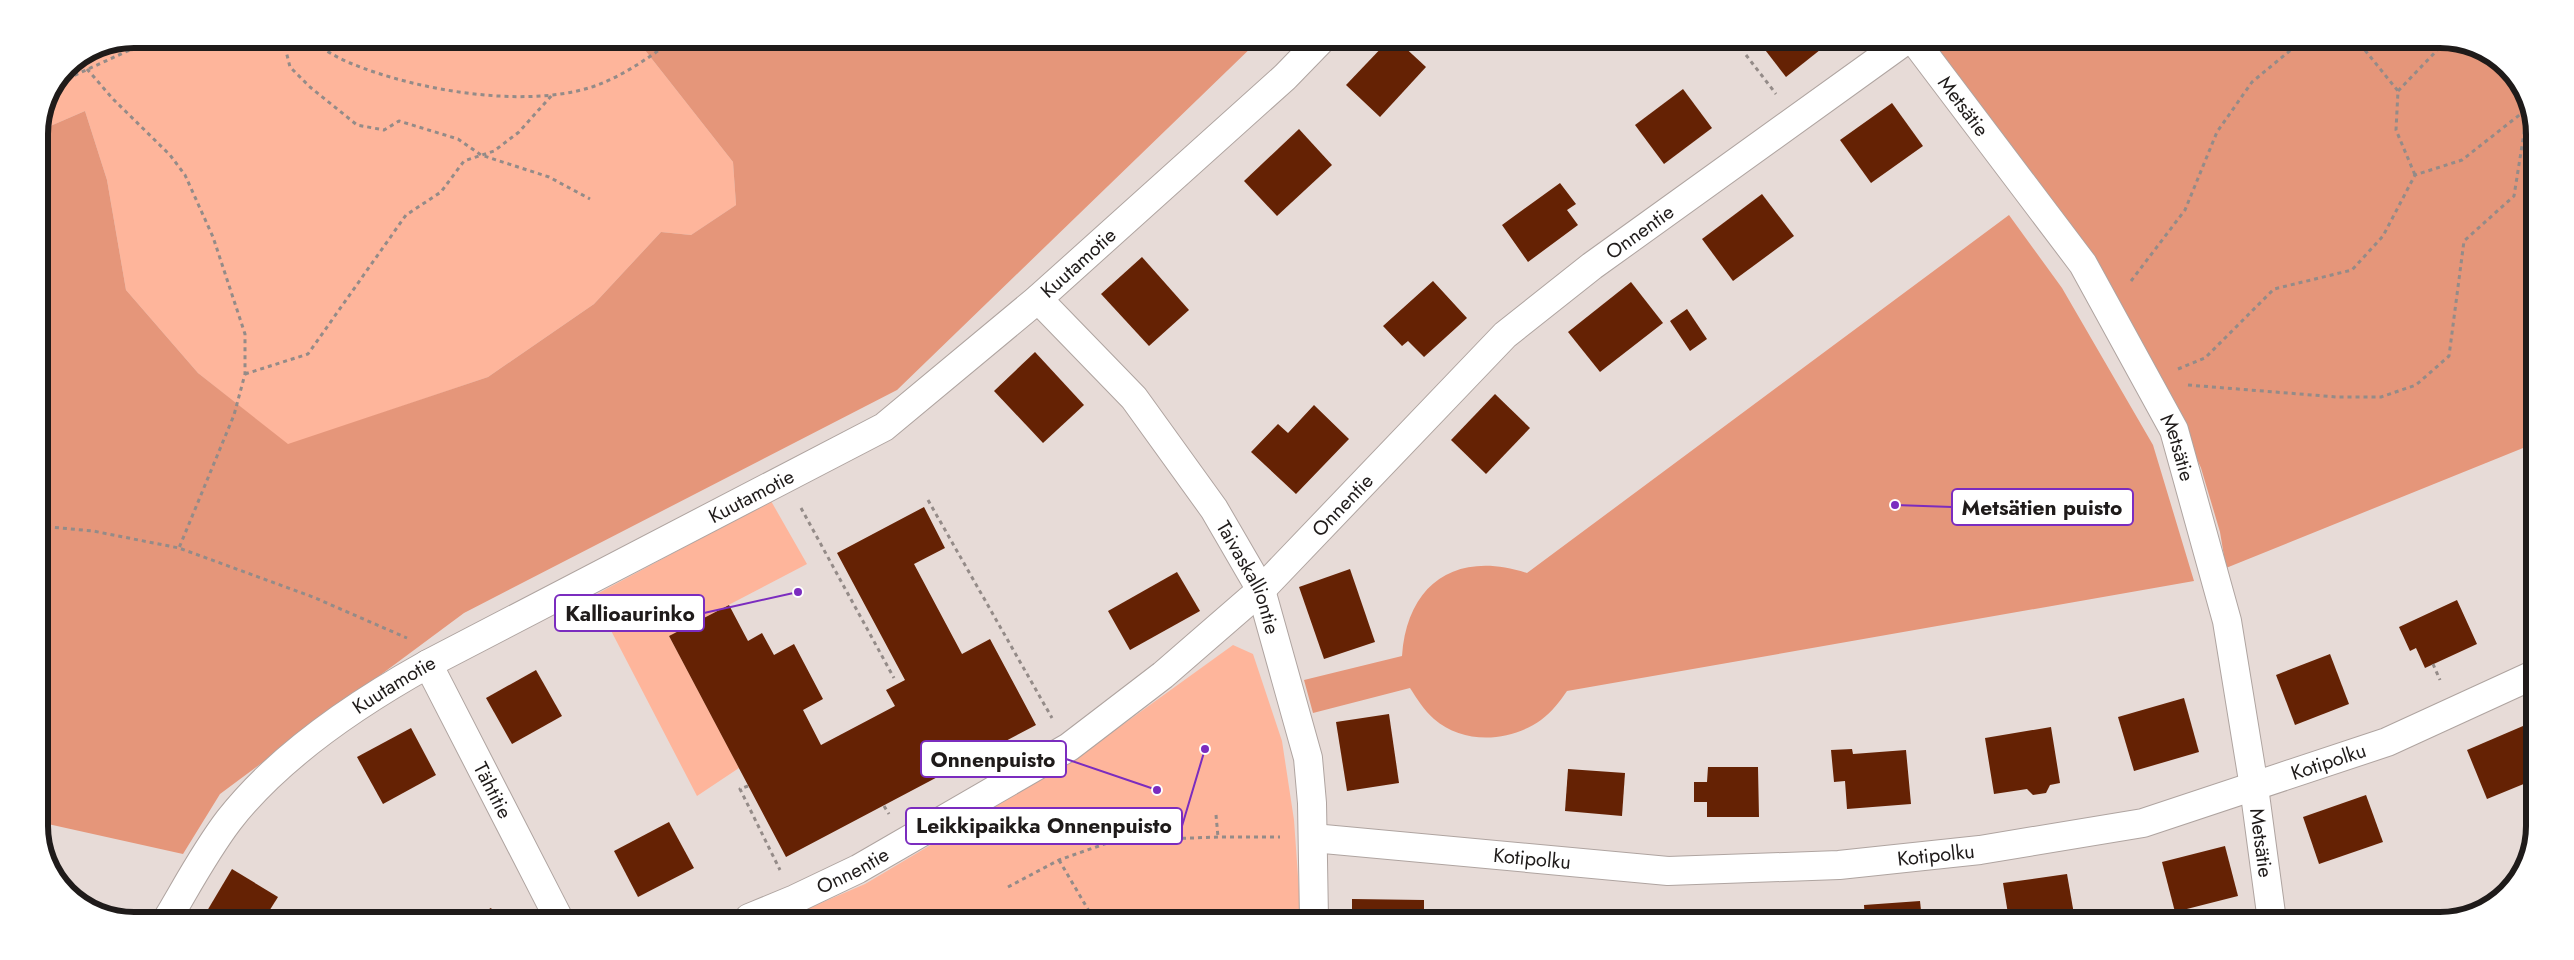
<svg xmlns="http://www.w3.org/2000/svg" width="2574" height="960" viewBox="0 0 2574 960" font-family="Jost,sans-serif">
<rect width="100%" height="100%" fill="#e7dbd7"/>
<g fill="#feb59b">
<polygon points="134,39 637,40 733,162 736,205 691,235 661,232 594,304 488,377 288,445 198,373 126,290 107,180 85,111 48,127 39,138 39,128 67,66 98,46"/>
<polygon points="771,501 807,564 669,636 739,768 697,796 593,596"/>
<polygon points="1233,645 1253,654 1282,741 1294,820 1301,919 786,918 865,884 1075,759"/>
</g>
<g fill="#e5967a">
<polygon points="637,40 1258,41 897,390 464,613 220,794 183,854 39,822 39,138 48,127 85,111 107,180 126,290 198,373 288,444 488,377 594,304 661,232 691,235 736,205 733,162"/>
<polygon points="1925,43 2471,44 2516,76 2535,127 2533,444 2226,568 2220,532 2201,468 2160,375 2106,292"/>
<path d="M2009,215L2062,288L2153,445L2194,581L1567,691C1560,701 1552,712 1541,720C1510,742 1464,745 1434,719C1424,710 1417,699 1410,688L1313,713L1304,680L1402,656C1407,582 1458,550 1527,573Z"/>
</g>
<g fill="#652204">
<polygon points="1387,42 1399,42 1426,67 1380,117 1346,85"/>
<polygon points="1759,42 1830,42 1786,77"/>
<polygon points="1683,89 1712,128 1664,164 1635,125"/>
<polygon points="1892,103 1923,146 1871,183 1840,140"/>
<polygon points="1299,129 1332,165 1277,216 1244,181"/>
<polygon points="1560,183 1576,204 1567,210 1578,225 1528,262 1502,225"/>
<polygon points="1762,194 1794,236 1733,281 1702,239"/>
<polygon points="1142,257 1189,310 1149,346 1101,294"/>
<polygon points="1433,281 1467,318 1424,357 1408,341 1402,346 1383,326"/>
<polygon points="1631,282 1663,323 1600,372 1568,332"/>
<polygon points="1687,309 1707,339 1690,351 1670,321"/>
<polygon points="1035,352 1084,405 1043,443 994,391"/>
<polygon points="1495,394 1530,428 1486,474 1451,440"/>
<polygon points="1314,405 1349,439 1296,494 1251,452 1278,424 1288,433"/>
<polygon points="924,507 945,548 914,564 962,654 990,639 1036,725 786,857 669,636 729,605 748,641 762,633 774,655 794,644 823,699 803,710 821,745 895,706 886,690 905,680 837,553"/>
<polygon points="1350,569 1375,642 1324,659 1299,587"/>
<polygon points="1177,572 1200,611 1130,650 1108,611"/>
<polygon points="2457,600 2477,644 2425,668 2416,648 2410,651 2399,627"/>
<polygon points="2330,654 2349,704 2295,725 2276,675"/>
<polygon points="536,670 562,716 512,744 486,698"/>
<polygon points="2184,698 2199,752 2134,771 2118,717"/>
<polygon points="1389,714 1399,783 1347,791 1336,722"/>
<polygon points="2530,723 2531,781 2487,799 2467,750"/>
<polygon points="2051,727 2060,783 2050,785 2046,793 2033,795 2027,789 1994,794 1985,738"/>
<polygon points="411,728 436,775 383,804 357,757"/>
<polygon points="1852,749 1853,754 1906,750 1911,804 1847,809 1845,781 1834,782 1831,750"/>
<polygon points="1708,767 1758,767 1759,817 1707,817 1707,802 1694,802 1694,782 1707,782"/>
<polygon points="1568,769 1625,773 1622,816 1565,811"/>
<polygon points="2366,795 2383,842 2319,864 2303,817"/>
<polygon points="669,822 694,868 638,897 614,851"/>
<polygon points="2225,846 2238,896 2175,912 2162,862"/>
<polygon points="232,869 278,897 266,916 204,916"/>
<polygon points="2067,874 2075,920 2009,920 2003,883"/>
<polygon points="1352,899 1424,900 1424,919 1352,919"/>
<polygon points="1920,901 1922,920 1865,920 1864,905"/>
<polygon points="491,908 496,916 507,910 511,917 474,917"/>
<polygon points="1778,912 1778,920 1720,920 1719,913"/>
<polygon points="1566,916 1608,918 1608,919 1566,919"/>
</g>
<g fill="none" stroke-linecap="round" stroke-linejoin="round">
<defs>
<g id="street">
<path id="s1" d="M1916,43L2083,264L2174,430L2227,621L2254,787L2272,921"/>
<path id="s2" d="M1038,299L1134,398L1214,509L1261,590L1308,758L1312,803L1314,919"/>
<path id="s3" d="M428,664L558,917"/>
<path id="s4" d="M1313,838L1668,871L1839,865L1980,850L2143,823L2387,742L2531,676"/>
<path id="s5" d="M169,916C188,884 206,850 229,820C279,756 358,703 428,664L884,427L1038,299L1285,77L1320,41"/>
<path id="s6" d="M749,918L795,899L858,869L1069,747L1103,721L1163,675L1261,590L1505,335L1592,266L1902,43"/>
</g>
</defs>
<use href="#street" stroke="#afa4a0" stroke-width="30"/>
<g stroke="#948b88" stroke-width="3" stroke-dasharray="4 4" stroke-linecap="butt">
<polyline points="283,39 290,67 310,87 357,125 384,130 399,121 458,139 481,155 549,177 590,199"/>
<path d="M307,39C321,47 335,57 350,63C417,91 537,112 605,82C630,71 651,56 673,40"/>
<polyline points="2360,44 2398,91 2396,130 2415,175"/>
<polyline points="1746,55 1776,94"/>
<polyline points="87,69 113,99 170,155 185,175 213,237 245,334 245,374 234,415 179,548"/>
<polyline points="60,82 134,48 166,39"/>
<polyline points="2398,91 2443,44"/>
<polyline points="2131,281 2185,210 2217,132 2252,82 2298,44"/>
<polyline points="2178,369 2205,358 2274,289 2352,270 2383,236 2415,175 2462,160 2527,109"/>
<polyline points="245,374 308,354 406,215 441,192 464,161 494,151 519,132 552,95"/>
<polyline points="2188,385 2337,397 2381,397 2416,385 2449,356 2464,241 2514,196 2528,108"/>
<polyline points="928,500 1052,718"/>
<polyline points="801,508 894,678"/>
<polyline points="39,526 93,531 179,548 313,597 407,638"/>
<polyline points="2433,664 2440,680"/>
<polyline points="748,786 740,789 780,870"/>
<polyline points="884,806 889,814"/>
<polyline points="1216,815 1218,837"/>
<polyline points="1059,860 1093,918"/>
<polyline points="1008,887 1059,860 1113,841 1218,837 1280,837"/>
</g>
<use href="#street" stroke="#fff" stroke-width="28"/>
</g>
<g text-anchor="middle" stroke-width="5" stroke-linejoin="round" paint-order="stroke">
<g font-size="20" fill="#1f1b1a" stroke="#fff">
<text dy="7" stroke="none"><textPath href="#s1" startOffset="79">Metsätie</textPath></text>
<text dy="7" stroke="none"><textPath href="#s6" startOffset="1134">Onnentie</textPath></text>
<text dy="7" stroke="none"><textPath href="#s5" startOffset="1136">Kuutamotie</textPath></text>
<text dy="7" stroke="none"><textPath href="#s1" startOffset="484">Metsätie</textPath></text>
<text dy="7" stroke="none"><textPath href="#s5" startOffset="732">Kuutamotie</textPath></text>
<text dy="7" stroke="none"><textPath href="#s6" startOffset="729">Onnentie</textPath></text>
<text dy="7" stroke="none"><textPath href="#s2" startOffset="352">Taivaskalliontie</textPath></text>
<text dy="7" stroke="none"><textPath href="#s5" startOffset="328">Kuutamotie</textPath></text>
<text dy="7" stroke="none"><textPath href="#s4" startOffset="1030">Kotipolku</textPath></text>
<text dy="7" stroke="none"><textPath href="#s3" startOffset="142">Tähtitie</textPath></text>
<text dy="7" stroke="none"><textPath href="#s1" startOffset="889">Metsätie</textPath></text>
<text dy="7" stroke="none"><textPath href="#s4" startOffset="625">Kotipolku</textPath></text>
<text dy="7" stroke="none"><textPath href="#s4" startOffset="220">Kotipolku</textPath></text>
<text dy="7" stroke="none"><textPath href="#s6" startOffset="114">Onnentie</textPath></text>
</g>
</g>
<path d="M0 0H2574V960H0ZM134 48H2440A86 86 0 0 1 2526 134V826A86 86 0 0 1 2440 912H134A86 86 0 0 1 48 826V134A86 86 0 0 1 134 48Z" fill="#fff" fill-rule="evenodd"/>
<path fill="none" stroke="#1f1b1a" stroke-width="6" d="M134 48H2440A86 86 0 0 1 2526 134V826A86 86 0 0 1 2440 912H134A86 86 0 0 1 48 826V134A86 86 0 0 1 134 48Z"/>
<path fill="none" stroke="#7b2cbf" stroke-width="2" d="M1895 505L1952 507M798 592L704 613M1157 790L1066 759M1205 749L1182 826"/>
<g fill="#7b2cbf" stroke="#fff" stroke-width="2">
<circle cx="1895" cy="505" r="5"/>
<circle cx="798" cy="592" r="5"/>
<circle cx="1157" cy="790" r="5"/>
<circle cx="1205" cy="749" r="5"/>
</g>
<g fill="#fff" stroke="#7b2cbf" stroke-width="2">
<rect x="1952" y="489" width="181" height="36" rx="5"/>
<rect x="555" y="595" width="149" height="36" rx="5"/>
<rect x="921" y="741" width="145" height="36" rx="5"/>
<rect x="906" y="808" width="276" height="36" rx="5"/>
</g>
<g font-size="21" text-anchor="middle" font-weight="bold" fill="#1f1b1a">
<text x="2042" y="515">Metsätien puisto</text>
<text x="630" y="621">Kallioaurinko</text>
<text x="993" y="767">Onnenpuisto</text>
<text x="1044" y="833">Leikkipaikka Onnenpuisto</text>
</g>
</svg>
